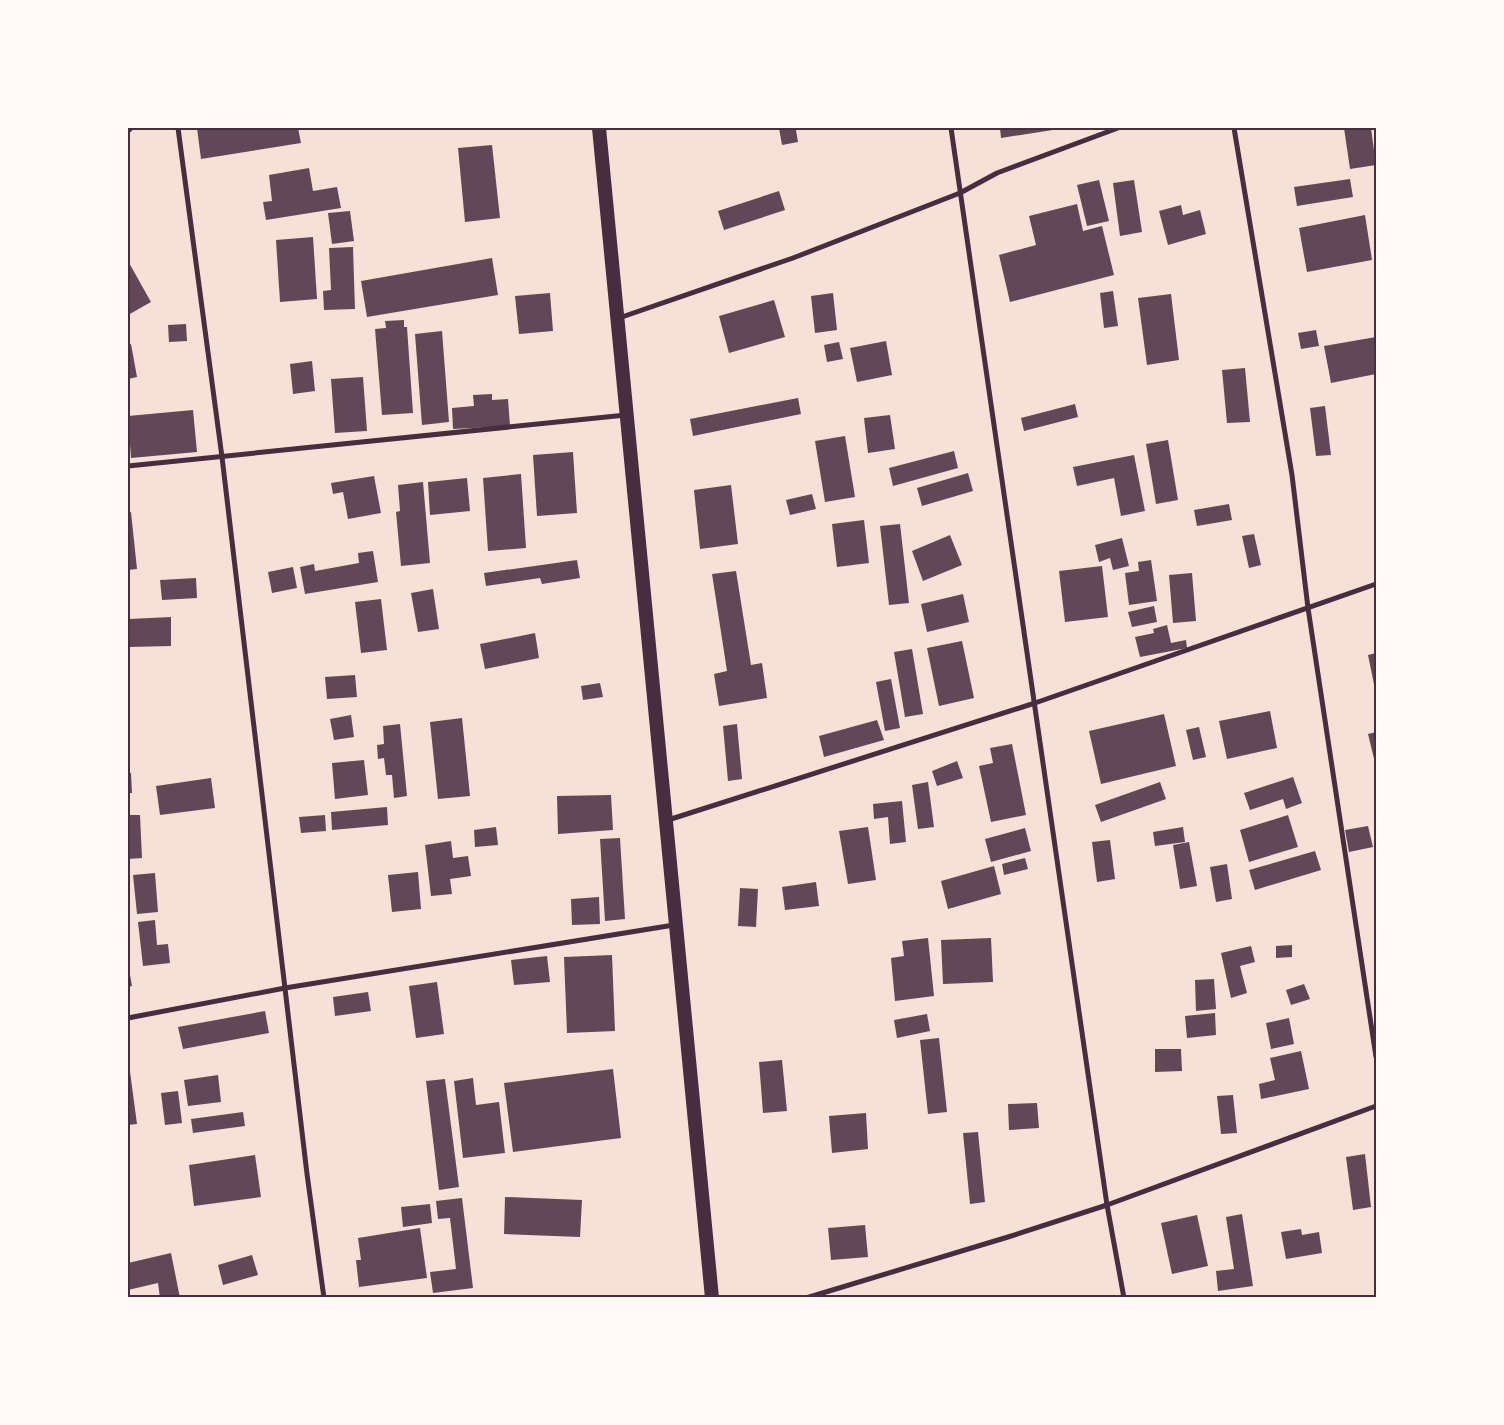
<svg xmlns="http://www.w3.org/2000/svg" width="1504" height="1425" viewBox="0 0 1504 1425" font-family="'Golos Text',sans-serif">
<rect width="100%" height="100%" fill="#f7e1d7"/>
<g fill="#644757">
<polygon points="197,128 298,128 301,143 201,159"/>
<polygon points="779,128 803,128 796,130 798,142 782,145"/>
<polygon points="1000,128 1059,128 1059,129 1001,138"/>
<polygon points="1344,128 1371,128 1376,165 1350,169"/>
<polygon points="492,145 500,218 465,222 458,148"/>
<polygon points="309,168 313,191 337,187 341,208 266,220 263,202 272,201 269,175"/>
<polygon points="1350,179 1353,197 1297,206 1294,187"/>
<polygon points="1099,180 1109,221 1087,226 1077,185"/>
<polygon points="1134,180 1142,232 1120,236 1113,183"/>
<polygon points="779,191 785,210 724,230 718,211"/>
<polygon points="1077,204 1083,231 1102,226 1114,275 1010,302 999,255 1036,245 1029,216"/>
<polygon points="1181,205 1183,215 1200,210 1206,234 1168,245 1159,211"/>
<polygon points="350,211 354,241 332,244 328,213"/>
<polygon points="1365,215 1372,260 1307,272 1299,228"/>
<polygon points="313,237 317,299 280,302 276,240"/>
<polygon points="353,247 355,309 324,310 323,291 331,290 329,248"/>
<polygon points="492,258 498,295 367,317 361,281"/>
<polygon points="128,261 151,302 128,315"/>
<polygon points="1113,291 1118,326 1104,328 1100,293"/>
<polygon points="550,293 553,331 519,334 515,296"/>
<polygon points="833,293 837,330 815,333 811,296"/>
<polygon points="1171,294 1179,360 1147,365 1138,298"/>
<polygon points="774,300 785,337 729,353 719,316"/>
<polygon points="404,320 404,327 407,327 413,413 382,415 375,329 386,328 385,321"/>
<polygon points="186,324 187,341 169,342 168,325"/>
<polygon points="1316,330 1319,346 1301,349 1298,333"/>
<polygon points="442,331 449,422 422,425 415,334"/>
<polygon points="1376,337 1376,374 1331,383 1324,346"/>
<polygon points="886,341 892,375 857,382 850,348"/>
<polygon points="839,342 843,359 827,362 824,345"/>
<polygon points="131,344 137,377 128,379 128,345"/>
<polygon points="312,361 315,391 293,394 290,364"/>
<polygon points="1245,368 1250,422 1227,423 1222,370"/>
<polygon points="363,377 367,431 335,433 331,379"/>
<polygon points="492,394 492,400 508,399 510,426 453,429 452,408 474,406 473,395"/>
<polygon points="798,398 801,414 693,436 690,419"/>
<polygon points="1075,404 1078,417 1024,431 1021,418"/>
<polygon points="1325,406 1331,455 1316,456 1310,408"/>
<polygon points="193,410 197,452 131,458 128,416"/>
<polygon points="890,415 895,449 868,453 864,418"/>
<polygon points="845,436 855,497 825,502 815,441"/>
<polygon points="1168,440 1178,500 1156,504 1146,444"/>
<polygon points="954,451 958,468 893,486 889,468"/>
<polygon points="573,452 577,513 537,516 533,455"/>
<polygon points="1134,455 1145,511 1121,516 1114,478 1077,486 1073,467"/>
<polygon points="968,473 973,491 922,506 917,488"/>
<polygon points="521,474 526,548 488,551 483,478"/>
<polygon points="374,476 381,513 348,519 343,492 333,494 331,483"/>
<polygon points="467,478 470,511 430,515 428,482"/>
<polygon points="423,482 430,563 401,566 396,512 400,511 398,485"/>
<polygon points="731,485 738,544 700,549 694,490"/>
<polygon points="812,494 816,509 790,515 786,500"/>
<polygon points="1229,504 1232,520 1197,526 1194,510"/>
<polygon points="131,512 137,569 128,570 128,513"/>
<polygon points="864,520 869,563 837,567 832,524"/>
<polygon points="900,524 909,603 889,605 880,526"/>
<polygon points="1254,534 1261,565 1249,568 1242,536"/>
<polygon points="950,535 962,565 923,581 912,551"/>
<polygon points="1122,538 1129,566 1113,570 1110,558 1099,562 1095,545"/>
<polygon points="373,551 378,582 305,594 300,567 314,564 315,571 359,563 358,553"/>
<polygon points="577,560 580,578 542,584 540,578 486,586 484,573"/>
<polygon points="1151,560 1157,601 1129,605 1125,573 1139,571 1138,562"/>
<polygon points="1102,566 1108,617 1065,622 1059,571"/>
<polygon points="293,567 297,588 272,593 268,572"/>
<polygon points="736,571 751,665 762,663 767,698 719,706 714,674 727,671 712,574"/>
<polygon points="1192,573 1196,621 1173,623 1169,575"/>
<polygon points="196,578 197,598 162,600 160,580"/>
<polygon points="433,589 439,629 418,632 411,593"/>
<polygon points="963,594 969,622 927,632 921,604"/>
<polygon points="381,599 387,650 361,653 355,602"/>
<polygon points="1154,606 1157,622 1132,627 1128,612"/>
<polygon points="171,617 171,646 130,647 129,619"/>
<polygon points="1167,625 1171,643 1186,640 1187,648 1140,657 1135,637 1154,633 1153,629"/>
<polygon points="535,633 539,658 485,669 480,644"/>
<polygon points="962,641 974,698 939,706 927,648"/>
<polygon points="912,649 923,714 905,717 894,652"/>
<polygon points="1376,653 1376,694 1368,655"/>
<polygon points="355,675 357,697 327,699 325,677"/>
<polygon points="891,679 900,728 885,731 876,682"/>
<polygon points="600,683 603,697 583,700 581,686"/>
<polygon points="1270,711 1277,748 1227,759 1219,721"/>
<polygon points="1164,714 1176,766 1101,784 1089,731"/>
<polygon points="351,715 354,737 334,740 330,719"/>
<polygon points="462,718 470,796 438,799 430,722"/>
<polygon points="877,720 884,740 824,757 819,736"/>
<polygon points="400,724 407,796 394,798 392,775 386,775 384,758 378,759 377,745 384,744 383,726"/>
<polygon points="737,724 742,779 728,781 723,726"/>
<polygon points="1199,727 1206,757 1193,760 1186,730"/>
<polygon points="1376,732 1376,767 1368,734"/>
<polygon points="1012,744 1026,815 991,822 979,766 993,763 990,748"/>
<polygon points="364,760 368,795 335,799 332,763"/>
<polygon points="957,761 963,778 937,786 932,771"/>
<polygon points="128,773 131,773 132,793 128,793"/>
<polygon points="1293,777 1302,803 1286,809 1283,799 1250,810 1244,793"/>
<polygon points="211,778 215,808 160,815 156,786"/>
<polygon points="928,782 934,827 918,829 912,785"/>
<polygon points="1160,782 1166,799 1101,822 1095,805"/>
<polygon points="611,795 613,830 558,834 557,796"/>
<polygon points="902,801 906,842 890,844 888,817 874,819 873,804"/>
<polygon points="387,807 388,825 332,830 331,812"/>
<polygon points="128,815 140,815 142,858 128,859"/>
<polygon points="325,815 326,831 301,833 299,817"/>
<polygon points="1288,815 1298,847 1249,862 1240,830"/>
<polygon points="1368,826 1373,847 1349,852 1345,830"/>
<polygon points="496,827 498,845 475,847 474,830"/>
<polygon points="868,827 876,880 848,884 839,831"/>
<polygon points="1183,827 1185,842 1155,846 1153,832"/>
<polygon points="1025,828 1031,851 991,862 985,839"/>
<polygon points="620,838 625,919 605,921 600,839"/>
<polygon points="1110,840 1115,879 1097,882 1092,842"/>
<polygon points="451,841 453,858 468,856 471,876 450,879 452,894 431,896 425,845"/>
<polygon points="1189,842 1197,886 1180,889 1173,845"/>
<polygon points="1315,851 1321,870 1255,890 1249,870"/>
<polygon points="1025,858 1028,869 1004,875 1002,864"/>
<polygon points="1227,864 1232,899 1216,902 1210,867"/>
<polygon points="994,866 1001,894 948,909 941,881"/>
<polygon points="418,872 421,909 392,912 388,875"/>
<polygon points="155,873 158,912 137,914 133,875"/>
<polygon points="816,882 819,906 785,910 782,887"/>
<polygon points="740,888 758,889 756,927 738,926"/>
<polygon points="599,897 600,924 572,925 571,899"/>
<polygon points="155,920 157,945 168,944 170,963 143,966 138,922"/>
<polygon points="928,938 934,996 895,1001 891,958 904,956 902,941"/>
<polygon points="991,938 993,982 943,984 941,940"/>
<polygon points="1292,945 1292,957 1276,958 1276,946"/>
<polygon points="1251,946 1255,962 1240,966 1247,993 1231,998 1221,953"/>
<polygon points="612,955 615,1031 567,1033 564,957"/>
<polygon points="547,956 550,982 514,985 511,960"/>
<polygon points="128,964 132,986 128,987"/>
<polygon points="1214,979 1216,1009 1196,1011 1195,980"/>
<polygon points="437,982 444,1034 416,1038 409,986"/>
<polygon points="1304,984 1310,999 1291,1005 1286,990"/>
<polygon points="368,992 371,1011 335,1016 333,997"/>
<polygon points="265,1011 269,1033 183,1049 178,1027"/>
<polygon points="1215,1013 1216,1035 1187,1038 1185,1016"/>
<polygon points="927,1014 930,1031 897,1038 894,1020"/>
<polygon points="1289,1018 1294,1044 1271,1049 1266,1023"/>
<polygon points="939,1038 947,1112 928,1114 920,1040"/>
<polygon points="1155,1049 1181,1049 1182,1071 1155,1072"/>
<polygon points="1301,1051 1309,1089 1261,1099 1259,1084 1275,1080 1270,1058"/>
<polygon points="782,1060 787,1111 763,1113 759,1062"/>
<polygon points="128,1064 129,1064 137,1124 128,1125"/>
<polygon points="613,1069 621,1138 513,1152 504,1083"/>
<polygon points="218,1075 221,1102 188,1106 184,1080"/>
<polygon points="473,1078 476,1105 499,1102 505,1153 463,1158 454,1081"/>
<polygon points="445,1079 459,1187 439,1190 426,1081"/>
<polygon points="178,1091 182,1123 165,1125 161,1093"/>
<polygon points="1233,1095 1237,1133 1221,1134 1217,1096"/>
<polygon points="1037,1103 1039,1128 1009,1130 1008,1104"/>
<polygon points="243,1112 245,1126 193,1133 191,1119"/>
<polygon points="866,1113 868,1149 832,1153 829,1116"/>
<polygon points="978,1132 985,1202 970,1204 963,1133"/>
<polygon points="1365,1154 1371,1207 1353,1210 1346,1157"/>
<polygon points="255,1155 261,1197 194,1206 189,1165"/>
<polygon points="505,1197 582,1200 580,1237 504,1234"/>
<polygon points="462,1198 473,1288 433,1293 430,1272 456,1269 450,1218 438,1219 436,1201"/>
<polygon points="430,1204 432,1223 403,1227 401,1207"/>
<polygon points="1242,1214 1253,1286 1218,1291 1216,1271 1234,1269 1226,1217"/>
<polygon points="1197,1215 1208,1266 1172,1274 1161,1223"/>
<polygon points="865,1225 868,1257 831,1260 828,1228"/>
<polygon points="420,1228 427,1278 359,1287 356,1260 361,1260 358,1238"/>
<polygon points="1301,1229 1302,1235 1319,1232 1322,1253 1286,1259 1281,1232"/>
<polygon points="171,1253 180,1298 160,1298 158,1283 128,1290 128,1263"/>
<polygon points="252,1255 258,1275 223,1285 218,1265"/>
</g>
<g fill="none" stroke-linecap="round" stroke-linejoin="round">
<g stroke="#4a2c40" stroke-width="5">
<polyline points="178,128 222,457 307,1174 324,1298"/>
<polyline points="951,128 1107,1205 1124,1298"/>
<polyline points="1234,128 1292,475 1308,608 1376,1057"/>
<polyline points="128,131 131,128"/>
<polyline points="619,318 793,258 960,193 997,173 1118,128"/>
<polyline points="128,466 626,415"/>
<polyline points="668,820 1035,703 1376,584"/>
<polyline points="128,1018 285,988 674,925"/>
<polyline points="806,1298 1008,1237 1107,1205 1376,1106"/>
</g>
<polyline stroke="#4a2c40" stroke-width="14" points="599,128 712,1298"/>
</g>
<rect width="1504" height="1425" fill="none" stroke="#fffaf5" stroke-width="258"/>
<rect x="129" y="129" width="1246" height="1167" fill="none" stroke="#4a2c40" stroke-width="2"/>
</svg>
